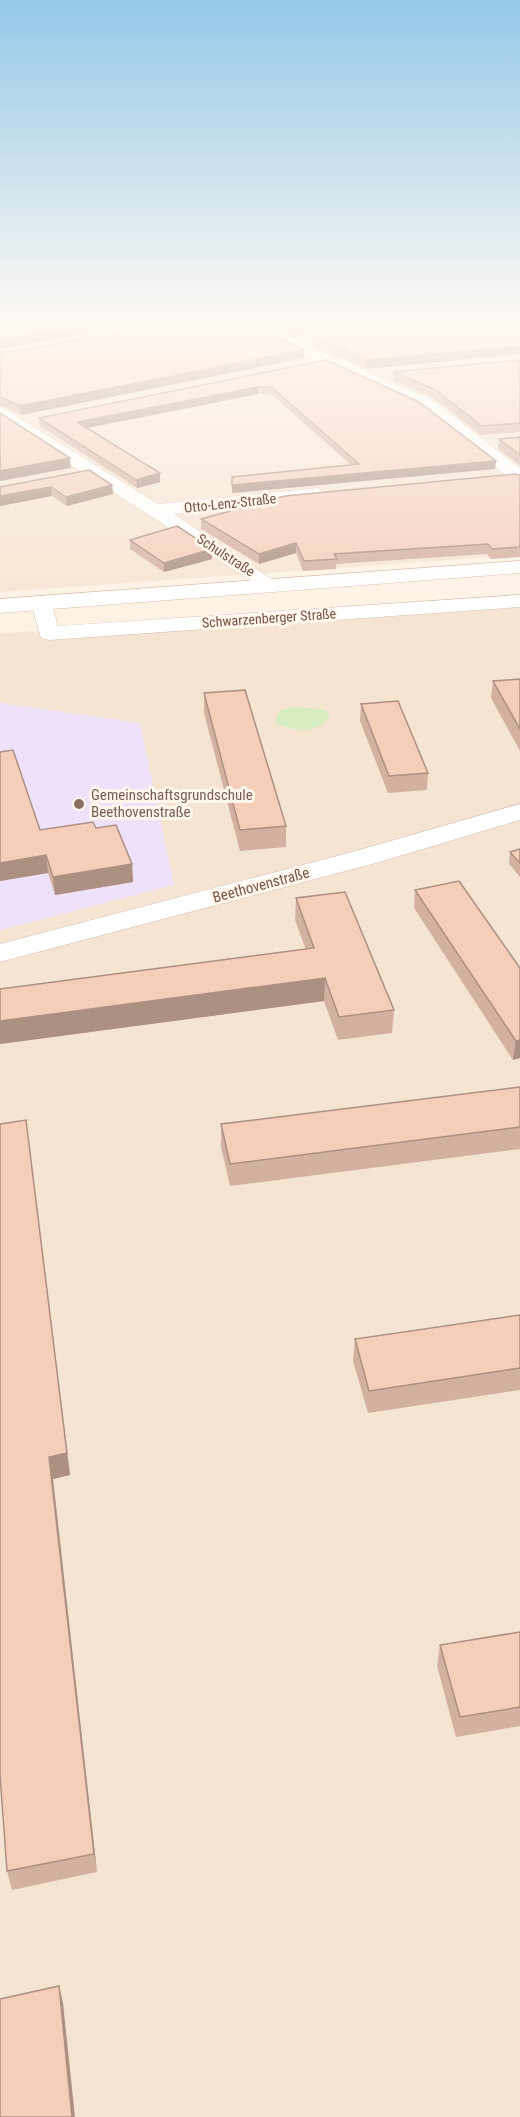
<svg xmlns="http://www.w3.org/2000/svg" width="520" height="2117" viewBox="0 0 520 2117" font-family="'Roboto Condensed',sans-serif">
<rect width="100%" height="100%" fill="#fef2e4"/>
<g fill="#f6e4d2">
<polygon points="0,326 520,326 520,555 0,592"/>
<polygon points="520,607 520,2117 0,2117 0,633"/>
</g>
<polygon fill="#efe1fa" points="0,703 140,723 174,885 0,930"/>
<path fill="#d5edc1" d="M292,707L323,709L330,715C321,734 293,732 276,723V717L282,710Z"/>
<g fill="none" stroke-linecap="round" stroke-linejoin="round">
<defs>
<g id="minor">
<polygon points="243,326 264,326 432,400 520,468 520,483 513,481 420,408"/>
<polygon points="0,406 158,504 318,488 327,494 318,500 174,514 279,584 276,588 262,588 0,419"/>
<polygon points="520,595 520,607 49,640 41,638 31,603 34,598 50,598 58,626"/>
<polygon points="520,804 520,820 376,863 0,962 0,944 356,851"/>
</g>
<polygon id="secondary" points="520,561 520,573 0,613 0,599"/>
</defs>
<use href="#minor" stroke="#d3bbac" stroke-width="1"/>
<use href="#secondary" stroke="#d6baa9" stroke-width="1"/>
<use href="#minor" fill="#fff" fill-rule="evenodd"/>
<use href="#secondary" fill="#fff" fill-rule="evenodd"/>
</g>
<g fill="#d3b1a0">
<polygon points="269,326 331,326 290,336"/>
<polygon points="520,326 366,369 311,345 311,336"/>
<polygon points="0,354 304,358 21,415 0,405"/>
<polygon points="326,360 496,461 495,469 232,493 351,465 271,394 258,394 87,428 160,482 137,488 40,426 39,418"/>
<polygon points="520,360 520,432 481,435 433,398 393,380 393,372"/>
<polygon points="520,437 520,465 498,449 499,439"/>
<polygon points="520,475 520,557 491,559 487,554 410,559 336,564 336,569 303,571 296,553 259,564 201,529 201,519"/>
<polygon points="112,485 113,494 67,506 52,496 0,506 0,487"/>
<polygon points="130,540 212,549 212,559 164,572 130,549"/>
<polygon points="520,679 520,751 491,698 493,681"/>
<polygon points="204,693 286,826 286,847 240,851 204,713"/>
<polygon points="361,704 428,773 427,790 388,793 360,721"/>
<polygon points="0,752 40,830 96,828 132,864 133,882 55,895 48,873 0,881"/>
<polygon points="520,849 520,877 509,864 510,852"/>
<polygon points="415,890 520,968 520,1058 513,1060 414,908"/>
<polygon points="296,898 394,1010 392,1033 338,1040 324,1001 0,1044 0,989 306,950 295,920"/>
<polygon points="520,1087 520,1149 230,1186 221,1147 221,1124"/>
<polygon points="29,1142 70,1475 53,1479 97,1872 12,1890 7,1871"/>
<polygon points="520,1315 520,1390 368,1413 353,1361 355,1339"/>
<polygon points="520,1632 520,1726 456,1737 437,1666 440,1645"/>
</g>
<g fill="#ac9082">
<polygon points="79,326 126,326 0,349 0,340"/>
<polygon points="296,326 331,326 290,336 290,327"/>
<polygon points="520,346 520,354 366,369 367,360"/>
<polygon points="304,350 304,358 21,415 20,406"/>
<polygon points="258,387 258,394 77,430 77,422"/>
<polygon points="70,458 71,468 0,481 0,471"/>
<polygon points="496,461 495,469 232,493 232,485"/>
<polygon points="160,473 160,482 137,488 136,480"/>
<polygon points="112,485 113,494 67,506 66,497"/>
<polygon points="51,487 52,496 0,506 0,496"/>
<polygon points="296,543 296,553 259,564 259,554"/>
<polygon points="212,549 212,559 164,572 164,563"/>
<polygon points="46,855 48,873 0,881 0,863"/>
<polygon points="132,864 133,882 55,895 53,877"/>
<polygon points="325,978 324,1001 0,1044 0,1021"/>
<polygon points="520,1040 520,1058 513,1060 516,1041"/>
<polygon points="29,1142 70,1475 53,1479 97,1872 94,1854 49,1457"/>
<polygon points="59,1986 63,2003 75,2117 72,2117"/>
</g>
<g fill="#f5ceba" stroke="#ac9082" stroke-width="1.5">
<polygon points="0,326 79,326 0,340"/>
<polygon points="158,326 255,326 304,350 20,406 0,397 0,354"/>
<polygon points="354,326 520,326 520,346 367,360 311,336"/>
<polygon points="326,360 419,402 496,461 232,485 232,477 359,464 271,387 258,387 77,422 160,473 136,480 39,418"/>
<polygon points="520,360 520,423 482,426 434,389 393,372"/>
<polygon points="0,413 70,458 0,471"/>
<polygon points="520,437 520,455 499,439"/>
<polygon points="89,470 112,485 66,497 51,487 0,496 0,487"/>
<polygon points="514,474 520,475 520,547 492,549 488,544 334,554 337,559 304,561 296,543 259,554 201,519 285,496"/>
<polygon points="177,526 212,549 164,563 130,540"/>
<polygon points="520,679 520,729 493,681"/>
<polygon points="245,690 286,826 240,830 204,693"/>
<polygon points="398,701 428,773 389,776 361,704"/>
<polygon points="13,750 40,830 93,822 96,828 116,825 132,864 53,877 46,855 0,863 0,752"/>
<polygon points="520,849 520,863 510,852"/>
<polygon points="459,881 520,968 520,1040 516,1041 415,890"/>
<polygon points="345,892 394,1010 339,1017 325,978 0,1021 0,989 314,948 296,898"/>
<polygon points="520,1087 520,1127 230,1164 221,1124"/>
<polygon points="26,1120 67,1453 49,1457 94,1854 7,1871 0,1775 0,1124"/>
<polygon points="520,1315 520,1368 369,1391 355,1339"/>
<polygon points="520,1632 520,1707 460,1717 440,1645"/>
<polygon points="59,1986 72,2117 0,2117 0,1999"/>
</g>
<linearGradient id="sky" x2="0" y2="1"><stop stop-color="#94c8e8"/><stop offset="0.52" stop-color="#fff9f3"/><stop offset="1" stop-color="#fff9f3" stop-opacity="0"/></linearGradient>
<rect width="520" height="622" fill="url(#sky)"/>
<circle fill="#8d6e63" stroke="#fff6ec" stroke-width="2" cx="79" cy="804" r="6"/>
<g text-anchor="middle" stroke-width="6" stroke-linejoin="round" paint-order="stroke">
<g font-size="14" fill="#795647" stroke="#fff6ec">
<text transform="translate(230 503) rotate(-6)" y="5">Otto-Lenz-Straße</text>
<text transform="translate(226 555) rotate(33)" y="5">Schulstraße</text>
<text transform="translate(269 618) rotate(-4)" y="5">Schwarzenberger Straße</text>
</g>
<g font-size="15" fill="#785e54" stroke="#fff6ec" text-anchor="start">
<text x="91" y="800">Gemeinschaftsgrundschule<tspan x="91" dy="17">Beethovenstraße</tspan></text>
</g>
<g font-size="15" fill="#795647" stroke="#fff6ec">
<text transform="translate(261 885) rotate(-15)" y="5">Beethovenstraße</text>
</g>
</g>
</svg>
